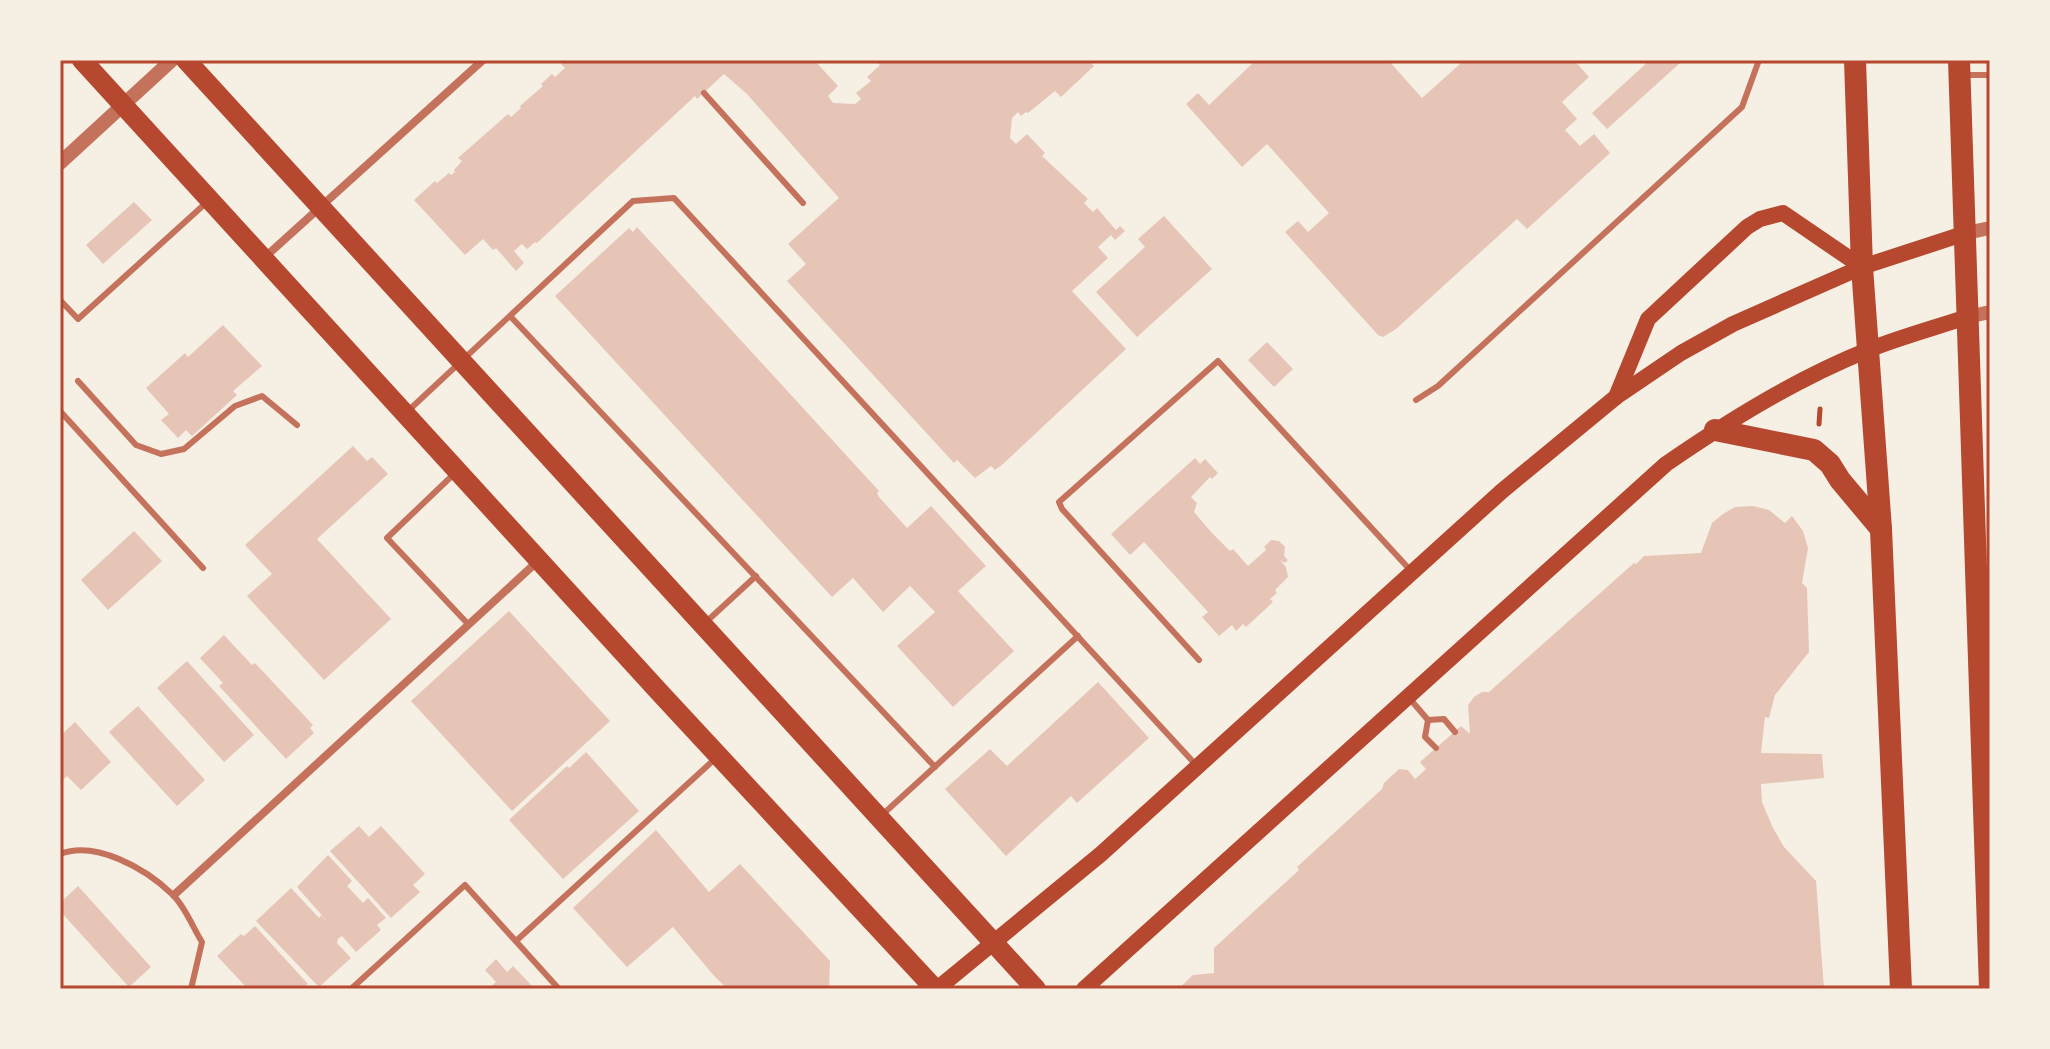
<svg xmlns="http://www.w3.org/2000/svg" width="2050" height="1049" viewBox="0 0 2050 1049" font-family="Figtree,sans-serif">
<rect width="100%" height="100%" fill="#f6efe4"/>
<g fill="#e6c5b7">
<polygon points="566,60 814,60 838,86 828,96 833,103 855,104 861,99 856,93 871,81 867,77 880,65 877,62 879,60 1088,60 1094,66 1061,97 1055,91 1028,113 1026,112 1021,116 1018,112 1012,118 1010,138 1016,144 1027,134 1045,153 1042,156 1088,199 1084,203 1093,212 1097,208 1116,230 1120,226 1125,231 1115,240 1111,235 1098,247 1108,258 1072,291 1126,349 1003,464 995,470 991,466 975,478 957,460 954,463 787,281 806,264 788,244 839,198 747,94 724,74 697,99 695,96 537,243 535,242 527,249 522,244 514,251 524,263 516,271 496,248 493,250 483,239 465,255 414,200 435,181 437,183 449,173 451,175 455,172 454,170 462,161 458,158 508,114 511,117 521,108 520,106 543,86 541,84 552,74 555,77 565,68 561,64"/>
<polygon points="1256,60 1388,60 1422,98 1460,64 1456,60 1574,60 1589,77 1562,102 1577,119 1565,130 1580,146 1594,134 1610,153 1527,229 1517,219 1396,329 1383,337 1378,335 1285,232 1298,221 1308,232 1329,213 1267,144 1242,167 1186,104 1198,93 1209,105"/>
<polygon points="1650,60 1677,60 1680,63 1607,129 1592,113"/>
<polygon points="134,202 152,220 103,264 86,245"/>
<polygon points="1164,216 1212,269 1137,337 1096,292 1145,247 1138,239"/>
<polygon points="637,227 879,491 877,493 879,497 907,528 931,506 986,566 958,591 1014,651 953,707 897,646 935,612 910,586 883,612 853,578 832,597 555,296 629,228 633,232"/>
<polygon points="223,325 262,366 233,391 237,395 192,436 186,430 178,438 161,420 169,414 146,388 185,353 188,357"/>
<polygon points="1267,342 1293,369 1274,387 1248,360"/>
<polygon points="353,446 367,461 372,457 388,474 317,539 391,619 324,680 247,596 272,574 245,545"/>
<polygon points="1195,458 1200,464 1205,459 1218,473 1212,479 1210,477 1191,497 1197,503 1194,512 1211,532 1230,551 1233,549 1248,566 1266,550 1264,547 1271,540 1279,541 1285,547 1284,556 1288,560 1285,563 1280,560 1286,567 1288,577 1275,590 1277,593 1270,599 1273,602 1246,627 1243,624 1236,631 1232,625 1219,636 1202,617 1208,612 1144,542 1130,555 1111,534"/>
<polygon points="1753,506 1769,510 1785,523 1792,516 1803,531 1808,548 1802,583 1807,588 1809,652 1775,695 1769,718 1765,717 1761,753 1822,754 1824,778 1761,784 1762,802 1773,828 1784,847 1816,881 1824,989 1178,989 1193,975 1214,973 1214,948 1299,870 1297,867 1382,789 1384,783 1399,769 1408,770 1415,779 1426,769 1420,762 1461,726 1470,734 1468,705 1474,697 1482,692 1489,692 1634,563 1636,564 1644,556 1701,553 1712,523 1723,514 1735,507"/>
<polygon points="134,531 162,561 108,610 81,580"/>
<polygon points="509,611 610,721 512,811 411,701"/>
<polygon points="224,635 252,665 255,663 313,725 310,728 314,733 286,759 219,686 223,683 200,658"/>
<polygon points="187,661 254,735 224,762 157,688"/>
<polygon points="1098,682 1149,738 1077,803 1071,796 1006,856 945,789 990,749 1007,766"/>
<polygon points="138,706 205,780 177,806 109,732"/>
<polygon points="75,722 111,762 81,790 67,776 60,783 60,736"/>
<polygon points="586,752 639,811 563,879 509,820 567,766 569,768"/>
<polygon points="359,826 369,837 381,826 425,874 413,885 420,892 391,918 330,851"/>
<polygon points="656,830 709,892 740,864 830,961 829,989 728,989 715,977 673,927 627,967 573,908"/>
<polygon points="328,855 352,881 347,886 363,903 368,898 386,918 377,925 381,930 356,952 342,936 338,939 337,943 351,958 319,987 256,921 291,888 319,918 321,915 327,921 297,887"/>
<polygon points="78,886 151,967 129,987 60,911 60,903"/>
<polygon points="255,926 308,984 302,989 248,989 217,956 241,934 244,936"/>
<polygon points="496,959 507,972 513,966 535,989 488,989 496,982 485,970"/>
</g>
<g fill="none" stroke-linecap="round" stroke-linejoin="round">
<polyline stroke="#b5482f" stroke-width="5" points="1819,424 1820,409"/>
<g stroke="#c5725c" stroke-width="6">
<polyline points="1966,75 1990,75"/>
<polyline points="704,93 803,203"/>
<polyline points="60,300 78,319 207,202"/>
<polyline points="511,317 935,767"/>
<polyline points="78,381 136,445 161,454 184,449 235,406 262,396 297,425"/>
<polyline points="1416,400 1438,386 1742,107 1759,60"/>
<polyline points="409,410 633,201 674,198 1197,766"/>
<polyline points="60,411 203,568"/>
<polyline points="455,473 387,538 468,624"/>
<polyline points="706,622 756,576"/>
<polyline points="1199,660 1062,509 1059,502 1218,361 1412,572"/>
<polyline points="1410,699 1428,720"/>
<polyline points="1428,720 1425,737 1436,748"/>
<polyline points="1428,720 1444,719 1455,732"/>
<polyline points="882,815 1078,636"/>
<path d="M60,854C96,840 146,869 172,894C185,906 193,928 202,942L191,989"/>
<polyline points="516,941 717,757"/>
<polyline points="351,989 465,885 559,989"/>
</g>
<g stroke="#c5725c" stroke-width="8">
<polyline points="264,258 483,60"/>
<polyline points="174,895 539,560"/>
</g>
<g stroke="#c5725c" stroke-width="14">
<polyline points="60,163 172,60"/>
<polyline points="1966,233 1990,228"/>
<polyline points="1967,317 1990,312"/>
</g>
<g stroke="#b5482f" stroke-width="16">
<polyline points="1616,397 1648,319 1747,227 1760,219 1783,213 1862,267"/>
<polyline points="937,989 1101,854 1502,491 1616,397 1681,353 1733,324 1862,267 1966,233"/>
<path d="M1084,989L1666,464C1730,420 1796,379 1868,350C1900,337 1934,328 1967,317"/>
</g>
<g stroke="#b5482f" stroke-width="20">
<polyline points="82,60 662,695 935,989"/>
<polyline points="186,60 1036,989"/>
</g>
<g stroke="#b5482f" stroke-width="22">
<polyline points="1855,60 1862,267 1881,529 1901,989"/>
<polyline points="1959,60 1990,989"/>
<polyline points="1715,430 1814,450 1830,464 1840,480 1881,529"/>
</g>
</g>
<rect width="2050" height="1049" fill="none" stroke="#f6efe4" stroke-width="124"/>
<rect x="62" y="62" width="1926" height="925" fill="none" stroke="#b5482f" stroke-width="3"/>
</svg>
